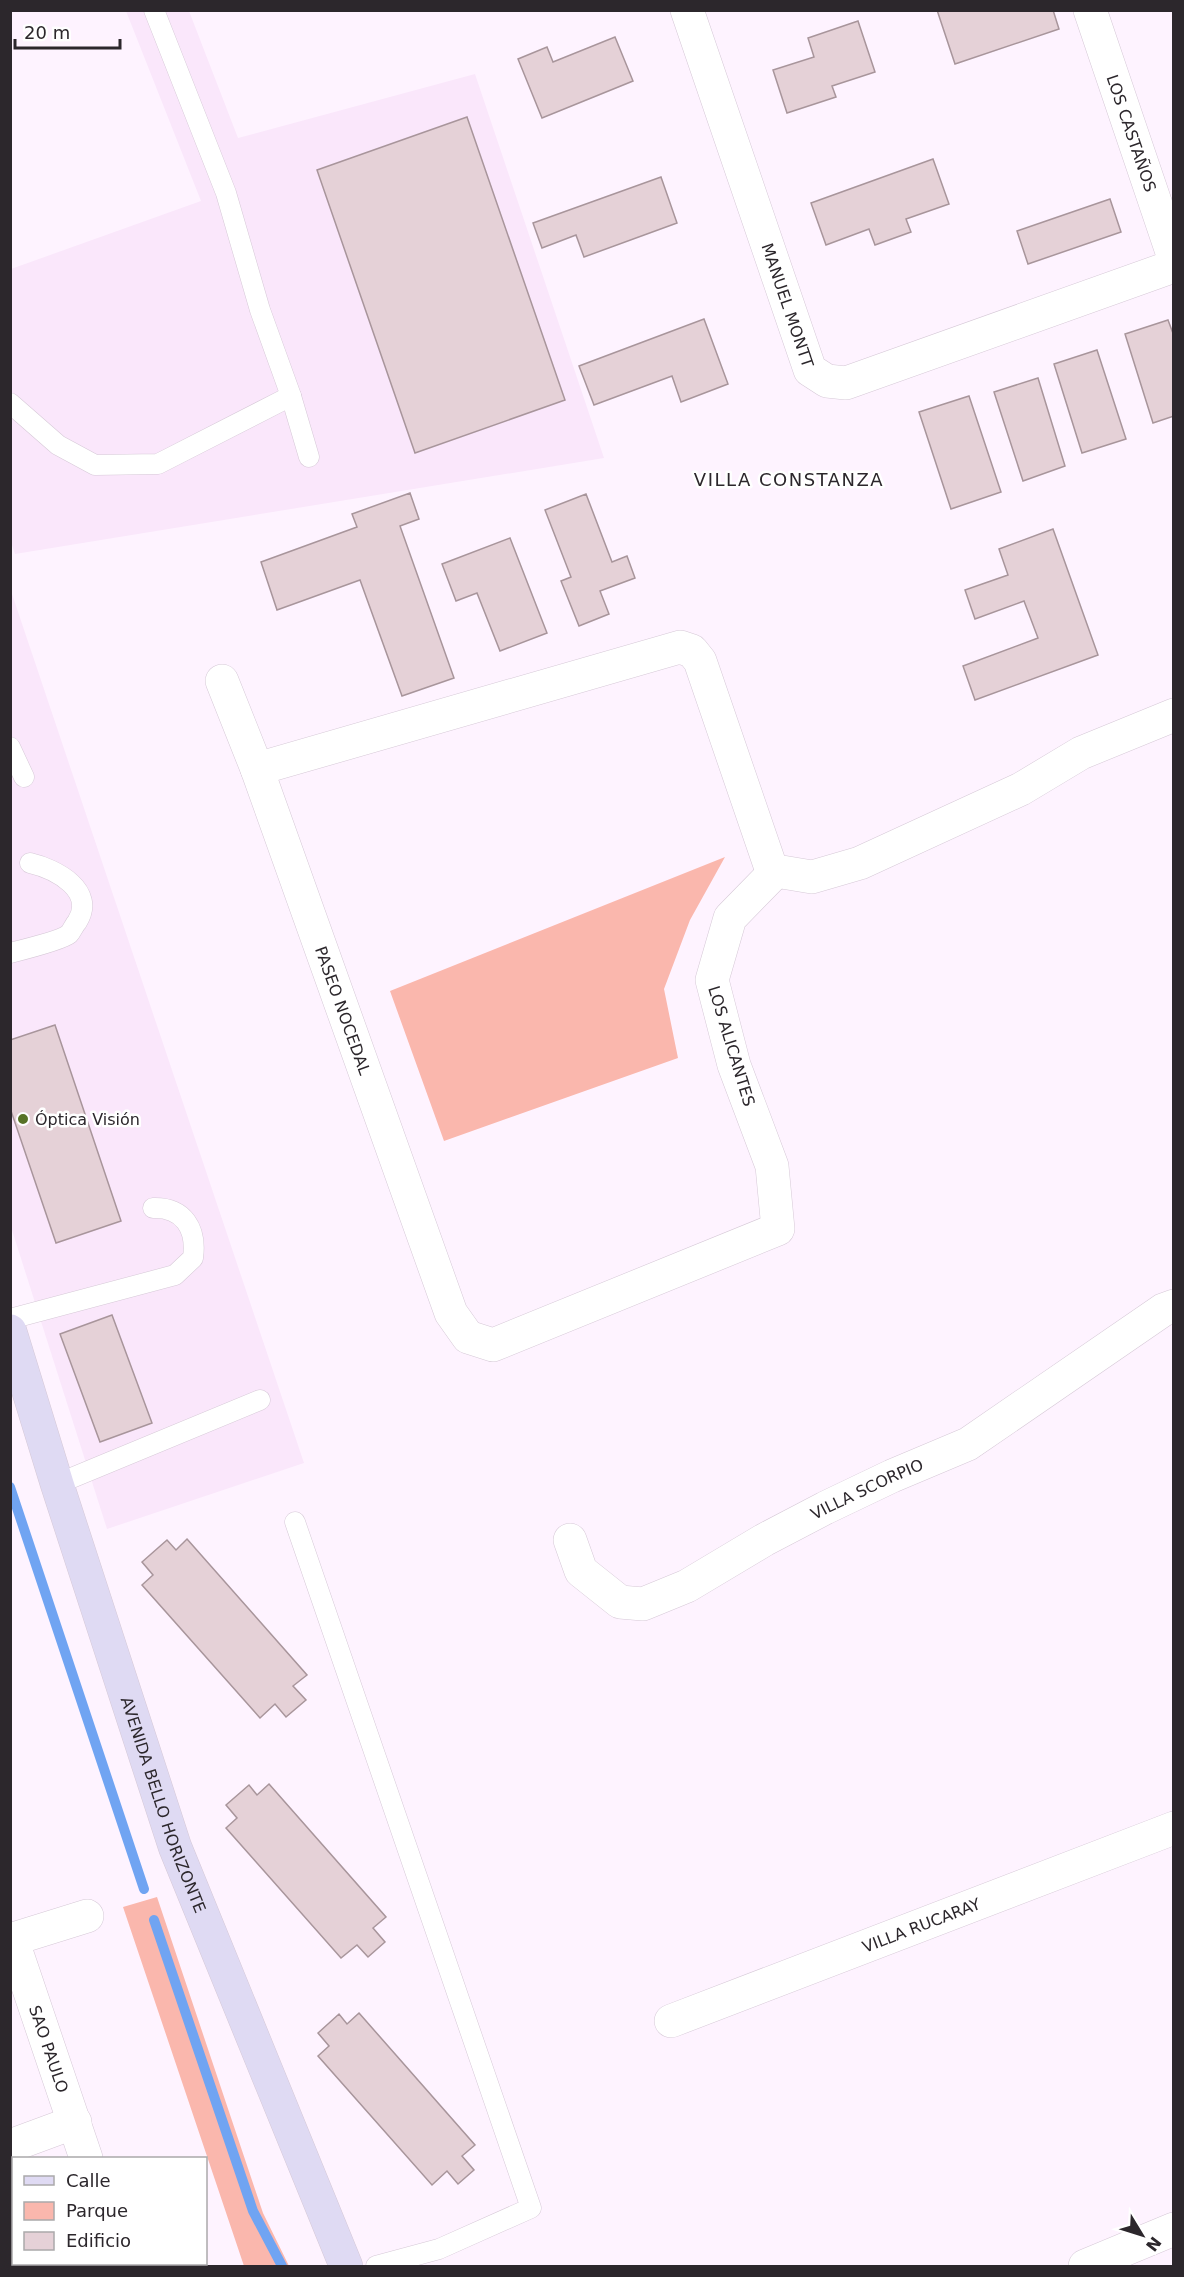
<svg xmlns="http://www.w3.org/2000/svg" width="1184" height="2277" viewBox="0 0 1184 2277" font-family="'DejaVu Sans',sans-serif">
<rect width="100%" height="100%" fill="#fef3ff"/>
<g fill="#fae7fb">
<polygon points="126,11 189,11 238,138 475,74 604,458 15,554 11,542 11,269 201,201"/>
<polygon points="10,588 304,1463 107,1529 11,1227"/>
</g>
<g fill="#fab7ad">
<polygon points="725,857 690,920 664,989 678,1058 444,1141 390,991"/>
<polygon points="157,1897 263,2213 289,2266 244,2266 123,1907"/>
</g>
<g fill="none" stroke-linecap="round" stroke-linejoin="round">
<g stroke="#70a4f2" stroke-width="10">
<polyline points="10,1487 144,1889"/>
<polyline points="154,1920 253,2211 282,2266"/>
</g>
</g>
<g fill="#e5d1d7" stroke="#a8959b" stroke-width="1.5">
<polygon points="937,10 1053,10 1059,29 955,64"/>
<polygon points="858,21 875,72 832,86 836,97 787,113 773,70 814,57 808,38"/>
<polygon points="615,37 633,81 542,118 518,59 547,47 553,62"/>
<polygon points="467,117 565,400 415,453 317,170"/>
<polygon points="933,159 949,204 906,219 911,232 875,245 869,229 826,245 811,203"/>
<polygon points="661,177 677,223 584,257 576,235 542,248 533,223"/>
<polygon points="1110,199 1121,232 1028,264 1017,231"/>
<polygon points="704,319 728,384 681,402 672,376 594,405 579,366"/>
<polygon points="1168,320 1174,336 1174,416 1153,423 1125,334"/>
<polygon points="1097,350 1126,439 1082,453 1054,364"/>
<polygon points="1038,378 1065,466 1023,481 994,392"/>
<polygon points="969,396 1001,492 951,509 919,412"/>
<polygon points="410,493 419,519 400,526 454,678 402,696 360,580 277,610 261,562 357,527 352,514"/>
<polygon points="586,494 612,562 627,556 635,578 600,591 609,614 579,626 561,581 571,577 545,510"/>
<polygon points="1053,529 1098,655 975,700 963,666 1038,638 1024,601 975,619 965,590 1008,575 999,549"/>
<polygon points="510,538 547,633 500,651 477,593 456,601 442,564"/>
<polygon points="55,1025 121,1221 56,1243 10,1108 10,1040"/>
<polygon points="112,1315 152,1423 100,1442 60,1334"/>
<polygon points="187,1539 307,1675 293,1686 306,1700 286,1717 275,1704 260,1718 142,1585 153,1575 142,1562 167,1540 176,1550"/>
<polygon points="269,1784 386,1917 373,1928 385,1942 368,1957 357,1945 341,1958 226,1828 237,1818 226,1805 249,1785 257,1795"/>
<polygon points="359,2013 475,2145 462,2156 474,2170 458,2184 447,2171 432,2185 318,2056 329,2046 318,2033 339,2014 347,2024"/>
</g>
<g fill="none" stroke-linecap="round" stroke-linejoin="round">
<defs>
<g id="lane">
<polyline points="154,10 226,193 260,310 291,396 309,457"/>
<polyline points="10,403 58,445 95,465 158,464 291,396"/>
<polyline points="10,747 24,777"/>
<path d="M10,953C22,950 62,940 69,934C72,931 74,925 77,922C97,891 56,869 30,863"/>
<path d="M10,1319L175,1275L193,1258C197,1229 184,1207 153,1208"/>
<polyline points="57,1484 260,1400"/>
<polyline points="295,1522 531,2208 439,2249 376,2266"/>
</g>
<g id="street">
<path id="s1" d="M687,10L810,370L827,381L846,383L1174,266"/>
<path id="s2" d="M1090,10L1174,258"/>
<path id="s3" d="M222,681L257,769L451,1313L468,1337L493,1345L778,1229L772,1166L734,1065L712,980L730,918L773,874L782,872L812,877L860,863L1021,789L1081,753L1174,715"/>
<polyline points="257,769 680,647 692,651 700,661 773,874"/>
<path id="s4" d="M570,1540L581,1571L620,1602L643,1604L687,1586L764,1540L825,1508L892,1476L968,1444L1163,1310L1174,1306"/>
<path id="s5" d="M12,1939L86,2158"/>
<polyline points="10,1940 87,1916"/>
<path id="s6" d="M671,2021L1174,1828"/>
<polyline points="10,2146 75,2122"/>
<polyline points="119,2264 120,2266"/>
<polyline points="1085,2266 1174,2229"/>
</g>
<g id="secondary">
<path id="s7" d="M10,1331L57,1484L175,1847L346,2266"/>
</g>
</defs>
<use href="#lane" stroke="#d6c9d7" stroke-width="21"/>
<use href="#street" stroke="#d6c9d7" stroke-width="34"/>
<use href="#secondary" stroke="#d6c9d7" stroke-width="34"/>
<use href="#lane" stroke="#fff" stroke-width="20"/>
<use href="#street" stroke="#fff" stroke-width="33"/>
<use href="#secondary" stroke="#dfdaf3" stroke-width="33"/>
</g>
<circle fill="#577226" stroke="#fff" stroke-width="2" cx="23" cy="1119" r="6"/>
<g text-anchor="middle" stroke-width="5" stroke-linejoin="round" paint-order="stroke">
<g font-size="16" fill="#2c272c" stroke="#fff">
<text dy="6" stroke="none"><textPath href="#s2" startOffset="130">LOS CASTAÑOS</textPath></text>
<text dy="6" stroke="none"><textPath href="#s1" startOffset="312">MANUEL MONTT</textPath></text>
<text dy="6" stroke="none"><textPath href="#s3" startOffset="351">PASEO NOCEDAL</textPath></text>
<text transform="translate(732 1046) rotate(73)" y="6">LOS ALICANTES</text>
<text dy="6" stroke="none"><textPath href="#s4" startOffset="358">VILLA SCORPIO</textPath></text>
<text dy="6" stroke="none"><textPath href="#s7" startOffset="498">AVENIDA BELLO HORIZONTE</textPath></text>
<text dy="6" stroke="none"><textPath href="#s6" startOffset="268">VILLA RUCARAY</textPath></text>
<text dy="6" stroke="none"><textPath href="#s5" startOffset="116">SAO PAULO</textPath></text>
</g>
<g font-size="16" fill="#2c272c" stroke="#fff" text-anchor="start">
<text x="35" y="1125">Óptica Visión</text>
</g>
<g font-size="18" letter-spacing="1.5" fill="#2c272c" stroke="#fff">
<text x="789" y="486">VILLA CONSTANZA</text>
</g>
</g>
<rect width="1184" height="2277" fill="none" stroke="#2c272c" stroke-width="24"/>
<rect x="12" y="2157" width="195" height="108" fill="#ffffff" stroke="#aba9ab" stroke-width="1.5"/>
<rect x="24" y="2176" width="30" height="9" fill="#dfdaf3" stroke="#aba9ab" stroke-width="1.5"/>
<text x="66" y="2187" font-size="18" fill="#2c272c">Calle</text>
<rect x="24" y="2202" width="30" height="18" fill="#fab7ad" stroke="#aba9ab" stroke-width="1.5"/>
<text x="66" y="2217" font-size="18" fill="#2c272c">Parque</text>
<rect x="24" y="2232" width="30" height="18" fill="#e5d1d7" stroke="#aba9ab" stroke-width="1.5"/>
<text x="66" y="2247" font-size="18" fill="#2c272c">Edificio</text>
<g transform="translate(1142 2235) rotate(128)" stroke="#ffffff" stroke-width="4.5" paint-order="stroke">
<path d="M0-4.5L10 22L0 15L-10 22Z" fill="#2c272c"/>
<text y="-9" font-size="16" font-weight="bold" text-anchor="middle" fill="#2c272c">N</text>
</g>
<path d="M15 39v9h105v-9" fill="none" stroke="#2c272c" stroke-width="3"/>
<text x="24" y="39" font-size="18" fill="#2c272c" stroke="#ffffff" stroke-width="4.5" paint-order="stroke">20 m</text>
</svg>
